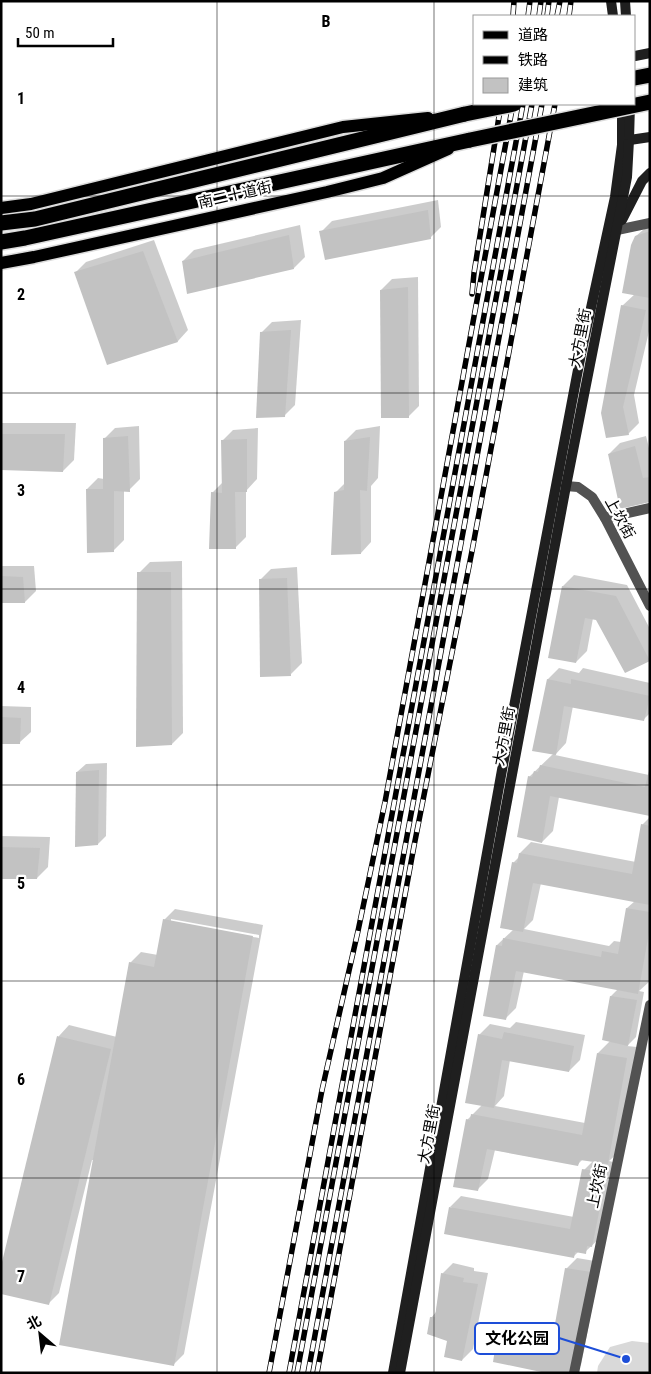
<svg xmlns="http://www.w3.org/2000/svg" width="651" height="1374" viewBox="0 0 651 1374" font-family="'Roboto Condensed','Noto Sans SC',sans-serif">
<rect width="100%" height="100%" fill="#fff"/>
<polygon fill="#d9d9d9" points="632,1341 650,1343 650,1373 597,1373 598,1366 610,1347"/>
<g fill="#0003" fill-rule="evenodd">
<polygon points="438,200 441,227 430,238 321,232 332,221"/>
<polygon points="650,224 650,327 634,395 639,423 628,434 607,437 622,306 635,294 636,236"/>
<polygon points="300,225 305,257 294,268 183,261 194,250"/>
<polygon points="154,240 188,330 178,341 108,364 75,273 86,262"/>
<polygon points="418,277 419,406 408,417 381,290 392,279"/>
<polygon points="301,320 295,405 284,416 261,333 272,322"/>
<polygon points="1,423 76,423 74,460 63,471 1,469"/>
<polygon points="139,426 140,479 129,490 124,490 124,540 113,551 87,489 98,478 104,479 104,439 115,428"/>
<polygon points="380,426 378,478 371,486 371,542 361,553 335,493 345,483 345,441 356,430"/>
<polygon points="258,428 257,479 246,491 246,537 235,548 212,493 223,482 222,441 233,430"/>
<polygon points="646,436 650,452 650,501 609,454 620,443"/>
<polygon points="182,561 183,733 172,744 139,573 150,562"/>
<polygon points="1,566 34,566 36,591 25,602 1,602"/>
<polygon points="297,567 302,663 291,674 260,580 271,569"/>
<polygon points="574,575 627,585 650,629 649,660 625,671 597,619 593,618 587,651 576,662 563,586"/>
<polygon points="559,668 579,673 583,668 650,683 650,713 644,719 573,706 566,743 555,755 649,775 650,815 559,797 553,831 542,842 529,777 553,754 533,750 548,679"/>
<polygon points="1,706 31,707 31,732 20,742 1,742"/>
<polygon points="107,763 106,836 98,844 77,772 86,764"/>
<path d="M650,817V977L649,982L639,991L644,992L636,1037L627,1046L637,1047L619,1152L609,1161L617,1163L603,1235L585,1252L579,1251L573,1257L450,1207L461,1196L574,1217L584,1170L593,1161L583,1159L577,1165L495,1150L488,1179L477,1190L467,1120L482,1105L479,1035L490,1024L510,1028L516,1022L585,1035L580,1060L569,1071L510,1060L504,1096L495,1106L585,1123L598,1053L610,1041L611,996L618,989L524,971L516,1008L505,1019L497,945L514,929L513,863L520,856V853L531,842L636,862L642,825ZM541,883L635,901L627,908L621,942L614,941L609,946L524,929L533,920Z"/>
<polygon points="1,836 50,837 48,867 37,878 1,877"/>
<path d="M175,909L263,925L184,1354L173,1365L94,1160H92L59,1293L48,1304L59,1036L69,1025L117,1037L130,963L141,952L158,955L164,920ZM171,919L259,935V938L171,922Z"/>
<polygon points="577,1258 601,1262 581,1365 574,1373 499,1336 510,1326 554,1334 566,1269"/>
<polygon points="453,1263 474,1268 474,1271 488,1273 473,1349 462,1360 449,1340 431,1318 436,1312 442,1274"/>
</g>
<g fill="#c2c2c2">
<polygon points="428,210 431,239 325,260 319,231"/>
<polygon points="650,231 650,298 622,293 631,245 635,236"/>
<polygon points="289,235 294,269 187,294 182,261"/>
<polygon points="143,251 178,342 107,365 74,272"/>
<polygon points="408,287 409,418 381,418 380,290"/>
<polygon points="621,305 646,310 623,407 629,435 606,438 601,413"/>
<polygon points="291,330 285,417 256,418 260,332"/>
<polygon points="1,434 65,434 63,472 1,470"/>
<polygon points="128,436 130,492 114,491 114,552 87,553 86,489 103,489 103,438"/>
<polygon points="370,437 367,491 360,490 361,554 331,555 334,492 344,490 344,441"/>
<polygon points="247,439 247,492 235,492 236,549 209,549 211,492 222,493 221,440"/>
<polygon points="635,446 643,478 650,477 650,502 620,509 608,454"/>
<polygon points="137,572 171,572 172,745 136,747"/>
<polygon points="1,576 23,577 25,603 1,603"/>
<polygon points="287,578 291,676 260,677 259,579"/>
<polygon points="562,586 616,596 650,661 625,673 596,620 585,618 576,663 548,658"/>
<polygon points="547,679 571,684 571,679 650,696 644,721 564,706 556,755 532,751"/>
<polygon points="1,717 21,718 20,744 1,744"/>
<polygon points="540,765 645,787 650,767 650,816 550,796 542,843 517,837 528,776 532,777 534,771 538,772"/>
<polygon points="99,770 98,845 75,847 76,772"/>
<polygon points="641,824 650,826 650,905 533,883 523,932 500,928 512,862 517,863 519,853 632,874"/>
<polygon points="1,847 40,848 37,879 1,879"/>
<polygon points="626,908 650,912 650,927 638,994 516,971 506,1020 483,1016 496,945 502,946 503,938 601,957 602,951 618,954"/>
<polygon points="163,919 253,936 174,1366 59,1345 129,962 154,967"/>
<polygon points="610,996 637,1000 628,1046 602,1040"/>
<polygon points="504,1032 574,1046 569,1072 502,1060 494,1108 465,1103 478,1034 502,1039"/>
<polygon points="57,1036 111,1049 49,1305 1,1294 1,1266"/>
<polygon points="597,1053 627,1058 608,1164 580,1160 578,1166 487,1149 478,1191 453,1187 466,1119 470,1120 471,1114 582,1135"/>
<polygon points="582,1169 607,1173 592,1247 587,1246 586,1254 575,1252 574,1258 444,1234 449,1207 570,1229"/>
<polygon points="565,1268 591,1272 572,1373 546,1373 493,1362 497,1336 551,1346"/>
<polygon points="441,1273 464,1278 463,1282 478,1284 462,1361 444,1357 447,1341 427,1334 430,1317 435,1317"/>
</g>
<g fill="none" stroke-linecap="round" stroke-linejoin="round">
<defs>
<g id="primary">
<polyline points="1,208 31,204 343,127 428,118"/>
<polyline points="1,263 34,257 327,192 383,178 448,149"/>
</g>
<g id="highway">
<polyline points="635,78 650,75"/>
<polyline points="1,223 35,219 465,114"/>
<polyline points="1,242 25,238 470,140"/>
</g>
</defs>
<use href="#primary" stroke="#dbdbdb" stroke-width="15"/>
<use href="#highway" stroke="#dbdbdb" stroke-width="18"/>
<g stroke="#525252" stroke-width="10">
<polyline points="617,230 650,223"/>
<polyline points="566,486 578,487 592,497 605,518 650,606"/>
<polyline points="605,518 650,508"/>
<polyline points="574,1373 650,1005"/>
</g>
<g stroke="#1f1f1f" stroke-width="10">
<polyline points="611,1 613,16"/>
<polyline points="625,1 626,16"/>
<polyline points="635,56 650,53"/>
<polyline points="623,141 650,137"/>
<polyline points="622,220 642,181 650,173"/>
<polyline points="393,1373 502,770 581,354 615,197 622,145 622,104"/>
<polyline points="400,1373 566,486 627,177 629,140 630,104"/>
</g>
<use href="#primary" stroke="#000" stroke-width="12"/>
<use href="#highway" stroke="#000" stroke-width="15"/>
<defs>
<g id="rail">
<polyline points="513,16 514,1"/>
<polyline points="528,16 530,1"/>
<polyline points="539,16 541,1"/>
<polyline points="547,16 549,1"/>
<polyline points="557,16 560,1"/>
<polyline points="569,16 571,1"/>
<polyline points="472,294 474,273 501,104"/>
<polyline points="269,1373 322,1090 358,931 385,802 513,104"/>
<polyline points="289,1373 523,104"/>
<polyline points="297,1373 532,104"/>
<polyline points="308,1373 542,104"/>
<polyline points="317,1373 414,846 472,551 555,104"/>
</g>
</defs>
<use href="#rail" stroke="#000" stroke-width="5.5"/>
<use href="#rail" stroke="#fff" stroke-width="4" stroke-dasharray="11" stroke-linecap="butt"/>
<defs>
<g id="highway-bridge">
<polyline points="465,114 514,104"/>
<polyline points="470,140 650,102"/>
</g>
</defs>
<use href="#highway-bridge" stroke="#dbdbdb" stroke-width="18" stroke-linecap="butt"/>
<use href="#highway-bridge" stroke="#000" stroke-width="15"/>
</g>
<path fill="none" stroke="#000" stroke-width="1" stroke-opacity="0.55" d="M217,1V1373M434,1V1373M1,196H650M1,393H650M1,589H650M1,785H650M1,981H650M1,1178H650"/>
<g text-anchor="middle" stroke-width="4.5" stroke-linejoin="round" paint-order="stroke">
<g font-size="15" fill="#000" stroke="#fff">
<text transform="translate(235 195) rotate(-13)" y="5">南二十道街</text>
<text transform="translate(580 338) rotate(-79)" y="5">大方里街</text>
<text transform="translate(620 518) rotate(61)" y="5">上坎街</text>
<text transform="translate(504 736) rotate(-79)" y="5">大方里街</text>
<text transform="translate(429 1134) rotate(-79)" y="5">大方里街</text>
<text transform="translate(597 1186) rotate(-78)" y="5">上坎街</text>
</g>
</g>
<g font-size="16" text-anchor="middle" font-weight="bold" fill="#000" stroke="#fff" stroke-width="4.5" stroke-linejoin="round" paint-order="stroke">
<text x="326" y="27">B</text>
<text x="21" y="104">1</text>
<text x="21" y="300">2</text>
<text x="21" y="496">3</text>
<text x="21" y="693">4</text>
<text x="21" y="889">5</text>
<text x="21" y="1085">6</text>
<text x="21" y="1282">7</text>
</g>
<path fill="none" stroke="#1d4ed8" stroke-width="2" d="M626 1359L559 1338"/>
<circle fill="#1d4ed8" stroke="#fff" stroke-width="2" cx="626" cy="1359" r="5"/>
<rect fill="#fff" stroke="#1d4ed8" stroke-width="2" x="475" y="1323" width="84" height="31" rx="5"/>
<g font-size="16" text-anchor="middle" font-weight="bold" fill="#000">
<text x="517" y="1344">文化公园</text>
</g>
<rect width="651" height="1374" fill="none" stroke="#000000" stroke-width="5"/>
<rect x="473" y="15" width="162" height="90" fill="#ffffff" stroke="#999999"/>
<rect x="483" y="31" width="25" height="8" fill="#000000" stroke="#999999"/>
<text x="518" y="40" font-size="15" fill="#000000">道路</text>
<rect x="483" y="56" width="25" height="8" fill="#000000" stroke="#999999"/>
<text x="518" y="65" font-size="15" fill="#000000">铁路</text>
<rect x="483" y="78" width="25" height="15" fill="#c2c2c2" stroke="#999999"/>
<text x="518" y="90" font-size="15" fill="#000000">建筑</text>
<g transform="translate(40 1334) rotate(332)" stroke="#ffffff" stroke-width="4" paint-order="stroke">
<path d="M0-4L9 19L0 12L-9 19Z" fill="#000000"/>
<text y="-8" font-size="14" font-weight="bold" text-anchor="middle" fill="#000000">北</text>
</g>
<path d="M18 38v8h95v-8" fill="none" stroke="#000000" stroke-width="2.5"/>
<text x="25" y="38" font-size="15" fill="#000000" stroke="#ffffff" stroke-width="4" paint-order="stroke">50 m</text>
</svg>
